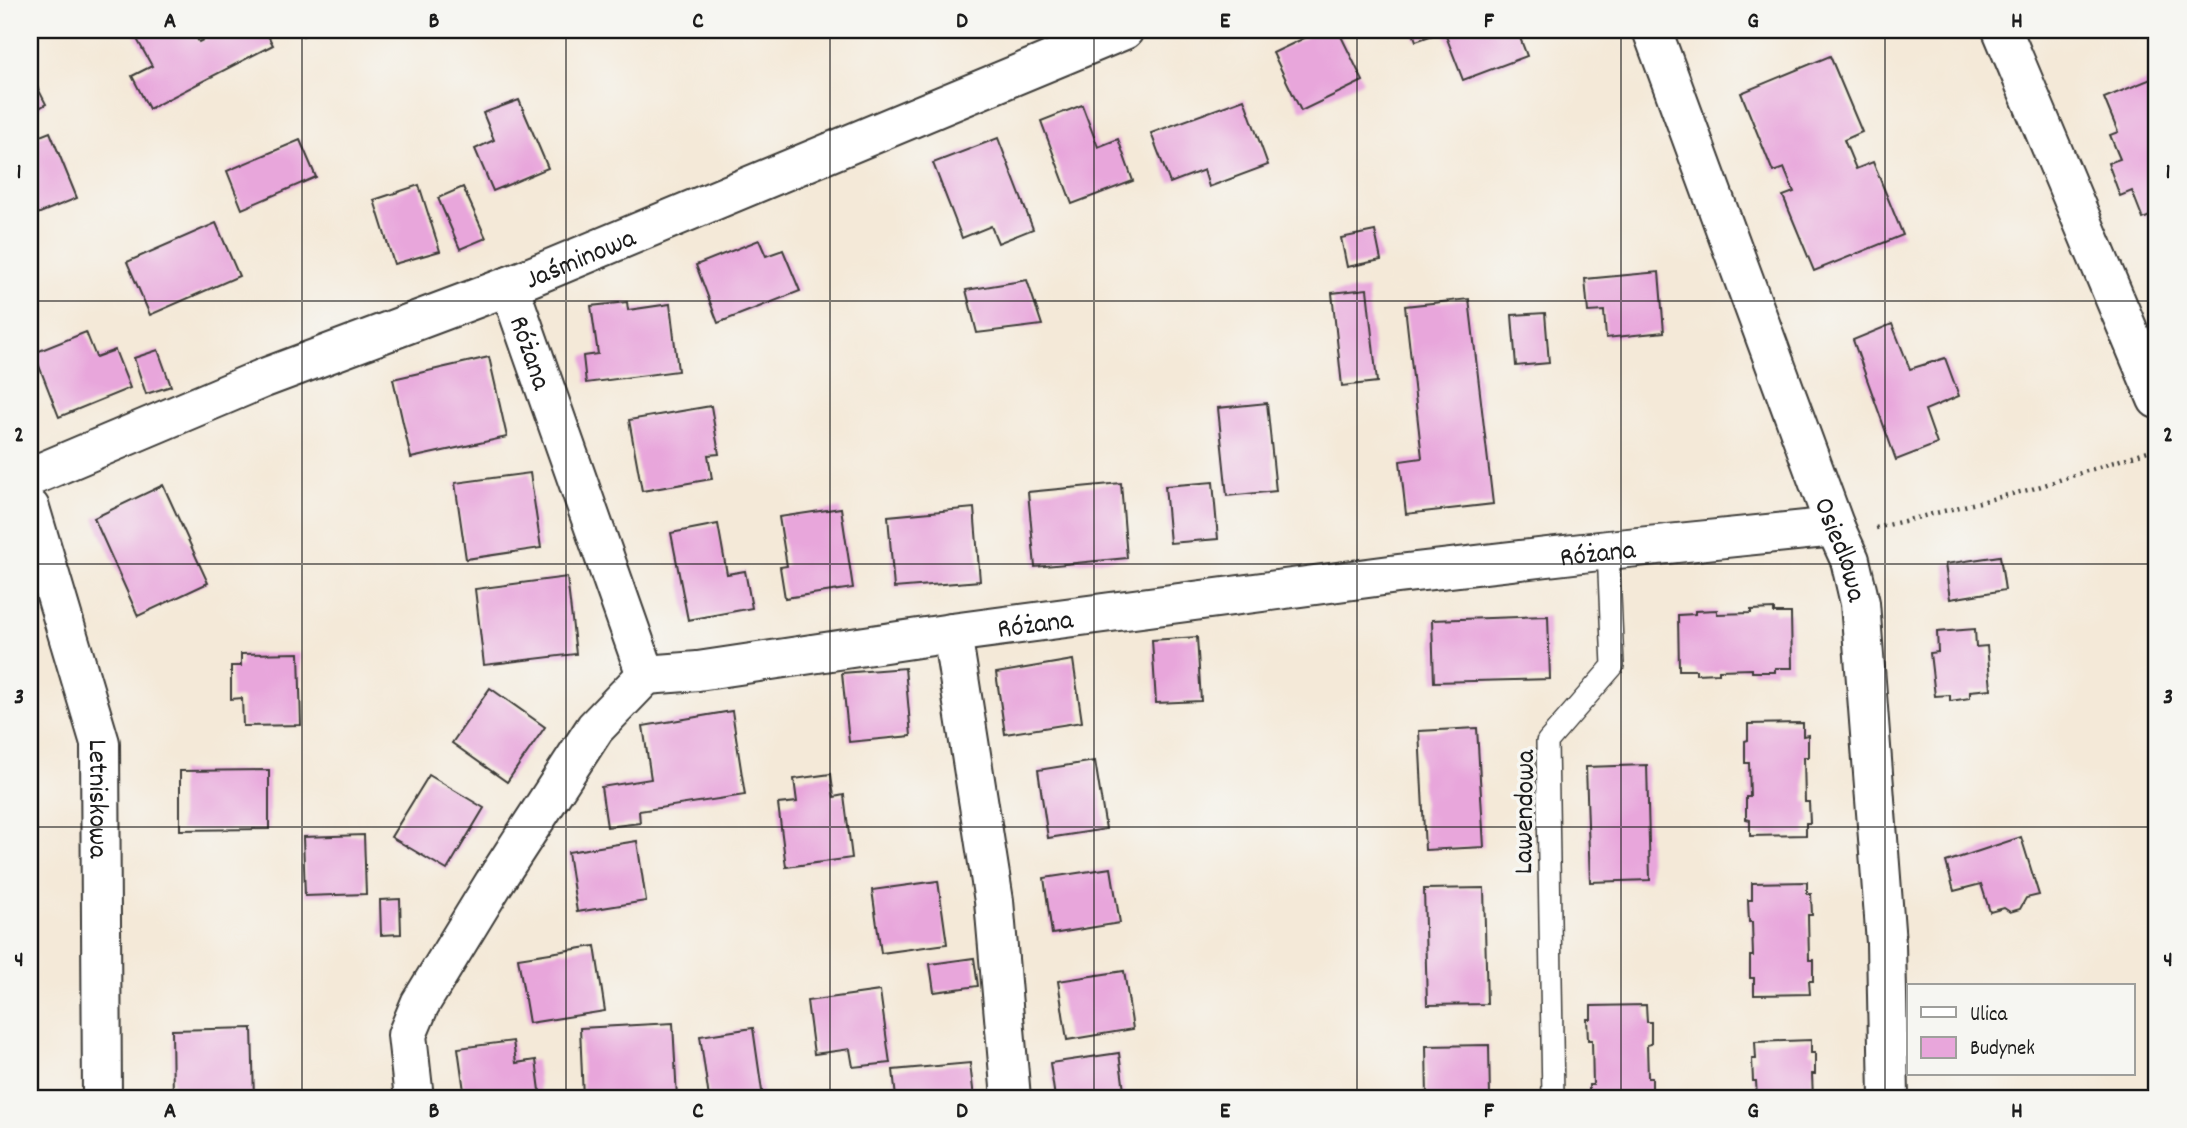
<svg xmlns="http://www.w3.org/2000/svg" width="2187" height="1128" viewBox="0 0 2187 1128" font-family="Dekko,sans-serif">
<rect width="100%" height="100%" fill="#f6f6f2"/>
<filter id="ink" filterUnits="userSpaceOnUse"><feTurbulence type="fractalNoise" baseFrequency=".0143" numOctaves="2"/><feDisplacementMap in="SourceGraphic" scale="14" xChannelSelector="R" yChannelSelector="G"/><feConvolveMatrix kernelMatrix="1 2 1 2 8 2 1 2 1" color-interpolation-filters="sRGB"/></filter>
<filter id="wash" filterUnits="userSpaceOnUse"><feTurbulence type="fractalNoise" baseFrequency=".00686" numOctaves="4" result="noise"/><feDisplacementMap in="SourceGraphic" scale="28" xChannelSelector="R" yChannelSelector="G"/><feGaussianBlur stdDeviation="1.57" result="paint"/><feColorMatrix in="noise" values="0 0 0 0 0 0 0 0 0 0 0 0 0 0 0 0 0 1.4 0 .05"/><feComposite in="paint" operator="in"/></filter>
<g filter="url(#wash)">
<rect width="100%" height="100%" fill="#f4e9d8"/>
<g id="blocks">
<g fill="#e8a6db">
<polygon points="137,30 192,30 199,42 223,30 265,30 273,45 149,109 132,76 152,66 133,32"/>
<polygon points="300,30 316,30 303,36"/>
<polygon points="1321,30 1338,30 1363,81 1301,111 1273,53"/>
<polygon points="1412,30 1517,30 1527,56 1463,80 1444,31 1416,41"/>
<polygon points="1830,56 1862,132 1844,140 1856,169 1873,162 1903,235 1814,271 1783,196 1794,192 1784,168 1773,172 1741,93"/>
<polygon points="30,73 46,104 30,113"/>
<polygon points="2151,79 2157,95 2157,213 2143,219 2132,191 2120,196 2108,163 2120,159 2110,135 2118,132 2104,98"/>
<polygon points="1244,99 1268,165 1209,187 1204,170 1170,183 1151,133"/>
<polygon points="519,100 548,168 493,191 475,149 494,140 483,113"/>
<polygon points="1082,105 1098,147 1118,139 1133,181 1072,204 1041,121"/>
<polygon points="50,132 77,198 30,217 30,140"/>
<polygon points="998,138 1033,229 998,243 991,226 962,238 933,163"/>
<polygon points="300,140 316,177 242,209 227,171"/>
<polygon points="419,185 440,251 394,264 374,200"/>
<polygon points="463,187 486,238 460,249 438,198"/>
<polygon points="216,223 239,276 150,315 127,262"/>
<polygon points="1375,231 1381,260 1347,267 1341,238"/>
<polygon points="759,240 766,256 783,250 800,291 718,323 696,265"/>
<polygon points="1659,272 1664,332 1606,338 1604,311 1588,312 1585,279"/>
<polygon points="1027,280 1042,325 977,333 966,290"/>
<polygon points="1367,289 1377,382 1342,386 1332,293"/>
<polygon points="1469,299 1493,504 1406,514 1400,461 1422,458 1405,306"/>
<polygon points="627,302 628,310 670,304 678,371 586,383 583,356 598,354 591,306"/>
<polygon points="1545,313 1549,363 1516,366 1512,315"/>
<polygon points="1892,324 1910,369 1945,358 1959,396 1925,410 1937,444 1896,460 1853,340"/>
<polygon points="86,332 96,357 115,350 130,388 59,417 34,353"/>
<polygon points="158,350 171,386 146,394 134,358"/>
<polygon points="489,357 507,437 411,458 393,379"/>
<polygon points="1267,403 1276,491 1227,496 1218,408"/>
<polygon points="711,406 719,454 708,455 712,479 642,491 629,420"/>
<polygon points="530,473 541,548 466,559 455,483"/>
<polygon points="1213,482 1218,539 1170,543 1165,486"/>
<polygon points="1121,483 1127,558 1035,567 1028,492"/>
<polygon points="163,485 208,583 138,616 94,518"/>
<polygon points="841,508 853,588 785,598 780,567 787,566 779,517"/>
<polygon points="974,508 980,581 894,588 888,516"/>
<polygon points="718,524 727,574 745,571 752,608 688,620 671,533"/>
<polygon points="2000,556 2005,590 1950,599 1945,564"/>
<polygon points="567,577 576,654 484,665 475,589"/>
<polygon points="1774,609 1774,613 1791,613 1792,668 1775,668 1775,672 1752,672 1752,669 1719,670 1719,673 1696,674 1696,670 1679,670 1678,615 1695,614 1695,611 1717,610 1717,614 1751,613 1751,610"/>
<polygon points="1548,616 1550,679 1434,682 1432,620"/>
<polygon points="1975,629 1976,647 1987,646 1991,689 1970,691 1970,698 1950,701 1950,695 1935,696 1930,653 1938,652 1937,632"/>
<polygon points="1197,637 1201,701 1156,703 1152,640"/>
<polygon points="299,653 301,725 243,726 242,698 231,699 231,666 241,666 241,654"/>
<polygon points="1073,660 1082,722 1005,734 996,673"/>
<polygon points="905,668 911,736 849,742 842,673"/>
<polygon points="490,688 545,727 507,782 452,743"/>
<polygon points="732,711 745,795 639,811 640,823 607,827 601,787 651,779 643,726"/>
<polygon points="1803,723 1803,736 1808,735 1808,757 1804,757 1805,802 1809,802 1810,823 1806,823 1806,835 1750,836 1750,820 1746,819 1746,797 1750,797 1749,763 1745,763 1745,741 1748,740 1748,724"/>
<polygon points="1477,728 1484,847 1425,850 1419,731"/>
<polygon points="1095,761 1106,829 1048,838 1038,770"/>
<polygon points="1647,765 1650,880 1590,882 1586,767"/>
<polygon points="269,770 269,829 180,830 180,771"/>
<polygon points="831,774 834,797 844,795 852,858 786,867 778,804 797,802 794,779"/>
<polygon points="429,775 484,808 447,870 391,837"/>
<polygon points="364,835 366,894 305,896 303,837"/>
<polygon points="2021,837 2039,895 2026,898 2020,909 2010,912 2004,908 1990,912 1981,884 1954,891 1946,862"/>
<polygon points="637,841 646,901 577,912 568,852"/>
<polygon points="1111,868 1120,923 1052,934 1044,878"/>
<polygon points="938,881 947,944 881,953 872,890"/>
<polygon points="1807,882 1807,894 1811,894 1812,915 1808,915 1809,960 1813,960 1813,981 1809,981 1810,994 1754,995 1754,978 1750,978 1750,956 1753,956 1752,922 1749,922 1748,900 1752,900 1752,883"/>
<polygon points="1484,888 1487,1004 1427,1005 1424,889"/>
<polygon points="400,899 401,934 381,935 380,900"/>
<polygon points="595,946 605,1011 529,1023 518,958"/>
<polygon points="974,958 978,986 934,992 930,964"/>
<polygon points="1124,971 1133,1029 1067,1040 1058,981"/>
<polygon points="880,991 890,1063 853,1067 850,1049 814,1054 807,1001"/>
<polygon points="1646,1005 1647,1022 1651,1022 1651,1044 1647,1045 1648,1078 1652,1078 1652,1098 1589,1098 1589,1085 1593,1085 1592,1040 1588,1040 1587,1019 1591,1019 1591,1006"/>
<polygon points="673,1023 677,1098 583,1098 580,1028"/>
<polygon points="252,1028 254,1098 173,1098 172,1030"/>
<polygon points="753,1028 763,1098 709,1098 700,1036"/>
<polygon points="1811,1040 1811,1053 1815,1053 1815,1074 1812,1074 1813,1098 1757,1098 1756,1081 1753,1081 1752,1059 1756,1059 1755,1042"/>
<polygon points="513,1041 516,1063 536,1060 541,1098 465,1098 458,1048"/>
<polygon points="1489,1045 1490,1098 1427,1098 1426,1046"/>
<polygon points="1119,1053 1125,1098 1055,1098 1050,1063"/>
<polygon points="970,1063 974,1098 896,1098 893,1070"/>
</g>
</g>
</g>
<g filter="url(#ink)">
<use href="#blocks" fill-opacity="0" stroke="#3c3b38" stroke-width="2"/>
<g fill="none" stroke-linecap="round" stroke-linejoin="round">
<defs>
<polyline id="service" points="1553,1098 1547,742 1613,666 1608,550"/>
<g id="minor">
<path id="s1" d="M1652,30L1835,527L1850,560L1860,603L1886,943L1889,1098"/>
<polyline points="2002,30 2157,399"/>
<path id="s2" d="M509,286L646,675L698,671L952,633L1398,574L1608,550L1835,527"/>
<path id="s3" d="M30,477L264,378L509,286L1124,30"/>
<path id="s4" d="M30,508L100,743L102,1098"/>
<polyline points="952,633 994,901 1011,1098"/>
<polyline points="414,1098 407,1035 420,1004 494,883 595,728 646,675"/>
</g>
</defs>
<use href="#service" stroke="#3c3b38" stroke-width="24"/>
<use href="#minor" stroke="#3c3b38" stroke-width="42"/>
<polyline stroke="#3c3b38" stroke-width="4.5" stroke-dasharray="2 5" stroke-linecap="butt" points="1876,528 2032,489 2157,448"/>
<use href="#service" stroke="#fff" stroke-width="21"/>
<use href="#minor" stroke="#fff" stroke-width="38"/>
</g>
</g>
<path fill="none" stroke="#1c1c1c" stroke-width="2" stroke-opacity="0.55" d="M302,30V1098M566,30V1098M830,30V1098M1094,30V1098M1357,30V1098M1621,30V1098M1885,30V1098M30,301H2157M30,564H2157M30,827H2157"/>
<g text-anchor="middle" stroke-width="7" stroke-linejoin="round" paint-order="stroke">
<g font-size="28" fill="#1c1c1c" stroke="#f6f6f2">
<text dy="10" stroke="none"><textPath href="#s3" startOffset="592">Jaśminowa</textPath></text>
<text dy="10" stroke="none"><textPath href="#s2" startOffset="70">Różana</textPath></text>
<text dy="10" stroke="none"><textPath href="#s1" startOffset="553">Osiedlowa</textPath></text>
<text dy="10" stroke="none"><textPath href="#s2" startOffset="1372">Różana</textPath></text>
<text dy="10" stroke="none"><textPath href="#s2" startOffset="805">Różana</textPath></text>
<text dy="10" stroke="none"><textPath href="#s4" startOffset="301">Letniskowa</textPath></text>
<text transform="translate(1522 812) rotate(-89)" y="10">Lawendowa</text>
</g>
</g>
<rect width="2187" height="1128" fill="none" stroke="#f6f6f2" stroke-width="77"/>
<rect x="1907" y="984" width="228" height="91" fill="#f6f6f2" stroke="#9f9f9c" stroke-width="2"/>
<rect x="1921" y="1007" width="35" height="10" fill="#ffffff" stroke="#9f9f9c" stroke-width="2"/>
<text x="1970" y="1020" font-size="21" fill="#1c1c1c">Ulica</text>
<rect x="1921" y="1037" width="35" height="21" fill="#e8a6db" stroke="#9f9f9c" stroke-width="2"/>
<text x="1970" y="1054" font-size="21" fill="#1c1c1c">Budynek</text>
<rect x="38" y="38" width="2110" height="1052" fill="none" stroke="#1c1c1c" stroke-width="2.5"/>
<g font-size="23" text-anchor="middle" font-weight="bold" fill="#1c1c1c">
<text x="170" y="27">A</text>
<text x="434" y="27">B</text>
<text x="698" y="27">C</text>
<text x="962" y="27">D</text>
<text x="1225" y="27">E</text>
<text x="1489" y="27">F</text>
<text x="1753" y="27">G</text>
<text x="2017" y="27">H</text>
<text x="19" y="178">1</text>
<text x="2168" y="178">1</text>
<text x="19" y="441">2</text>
<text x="2168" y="441">2</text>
<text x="19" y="703">3</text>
<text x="2168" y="703">3</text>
<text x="19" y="966">4</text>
<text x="2168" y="966">4</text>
<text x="170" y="1117">A</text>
<text x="434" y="1117">B</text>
<text x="698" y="1117">C</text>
<text x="962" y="1117">D</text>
<text x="1225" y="1117">E</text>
<text x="1489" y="1117">F</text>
<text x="1753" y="1117">G</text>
<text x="2017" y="1117">H</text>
</g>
</svg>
